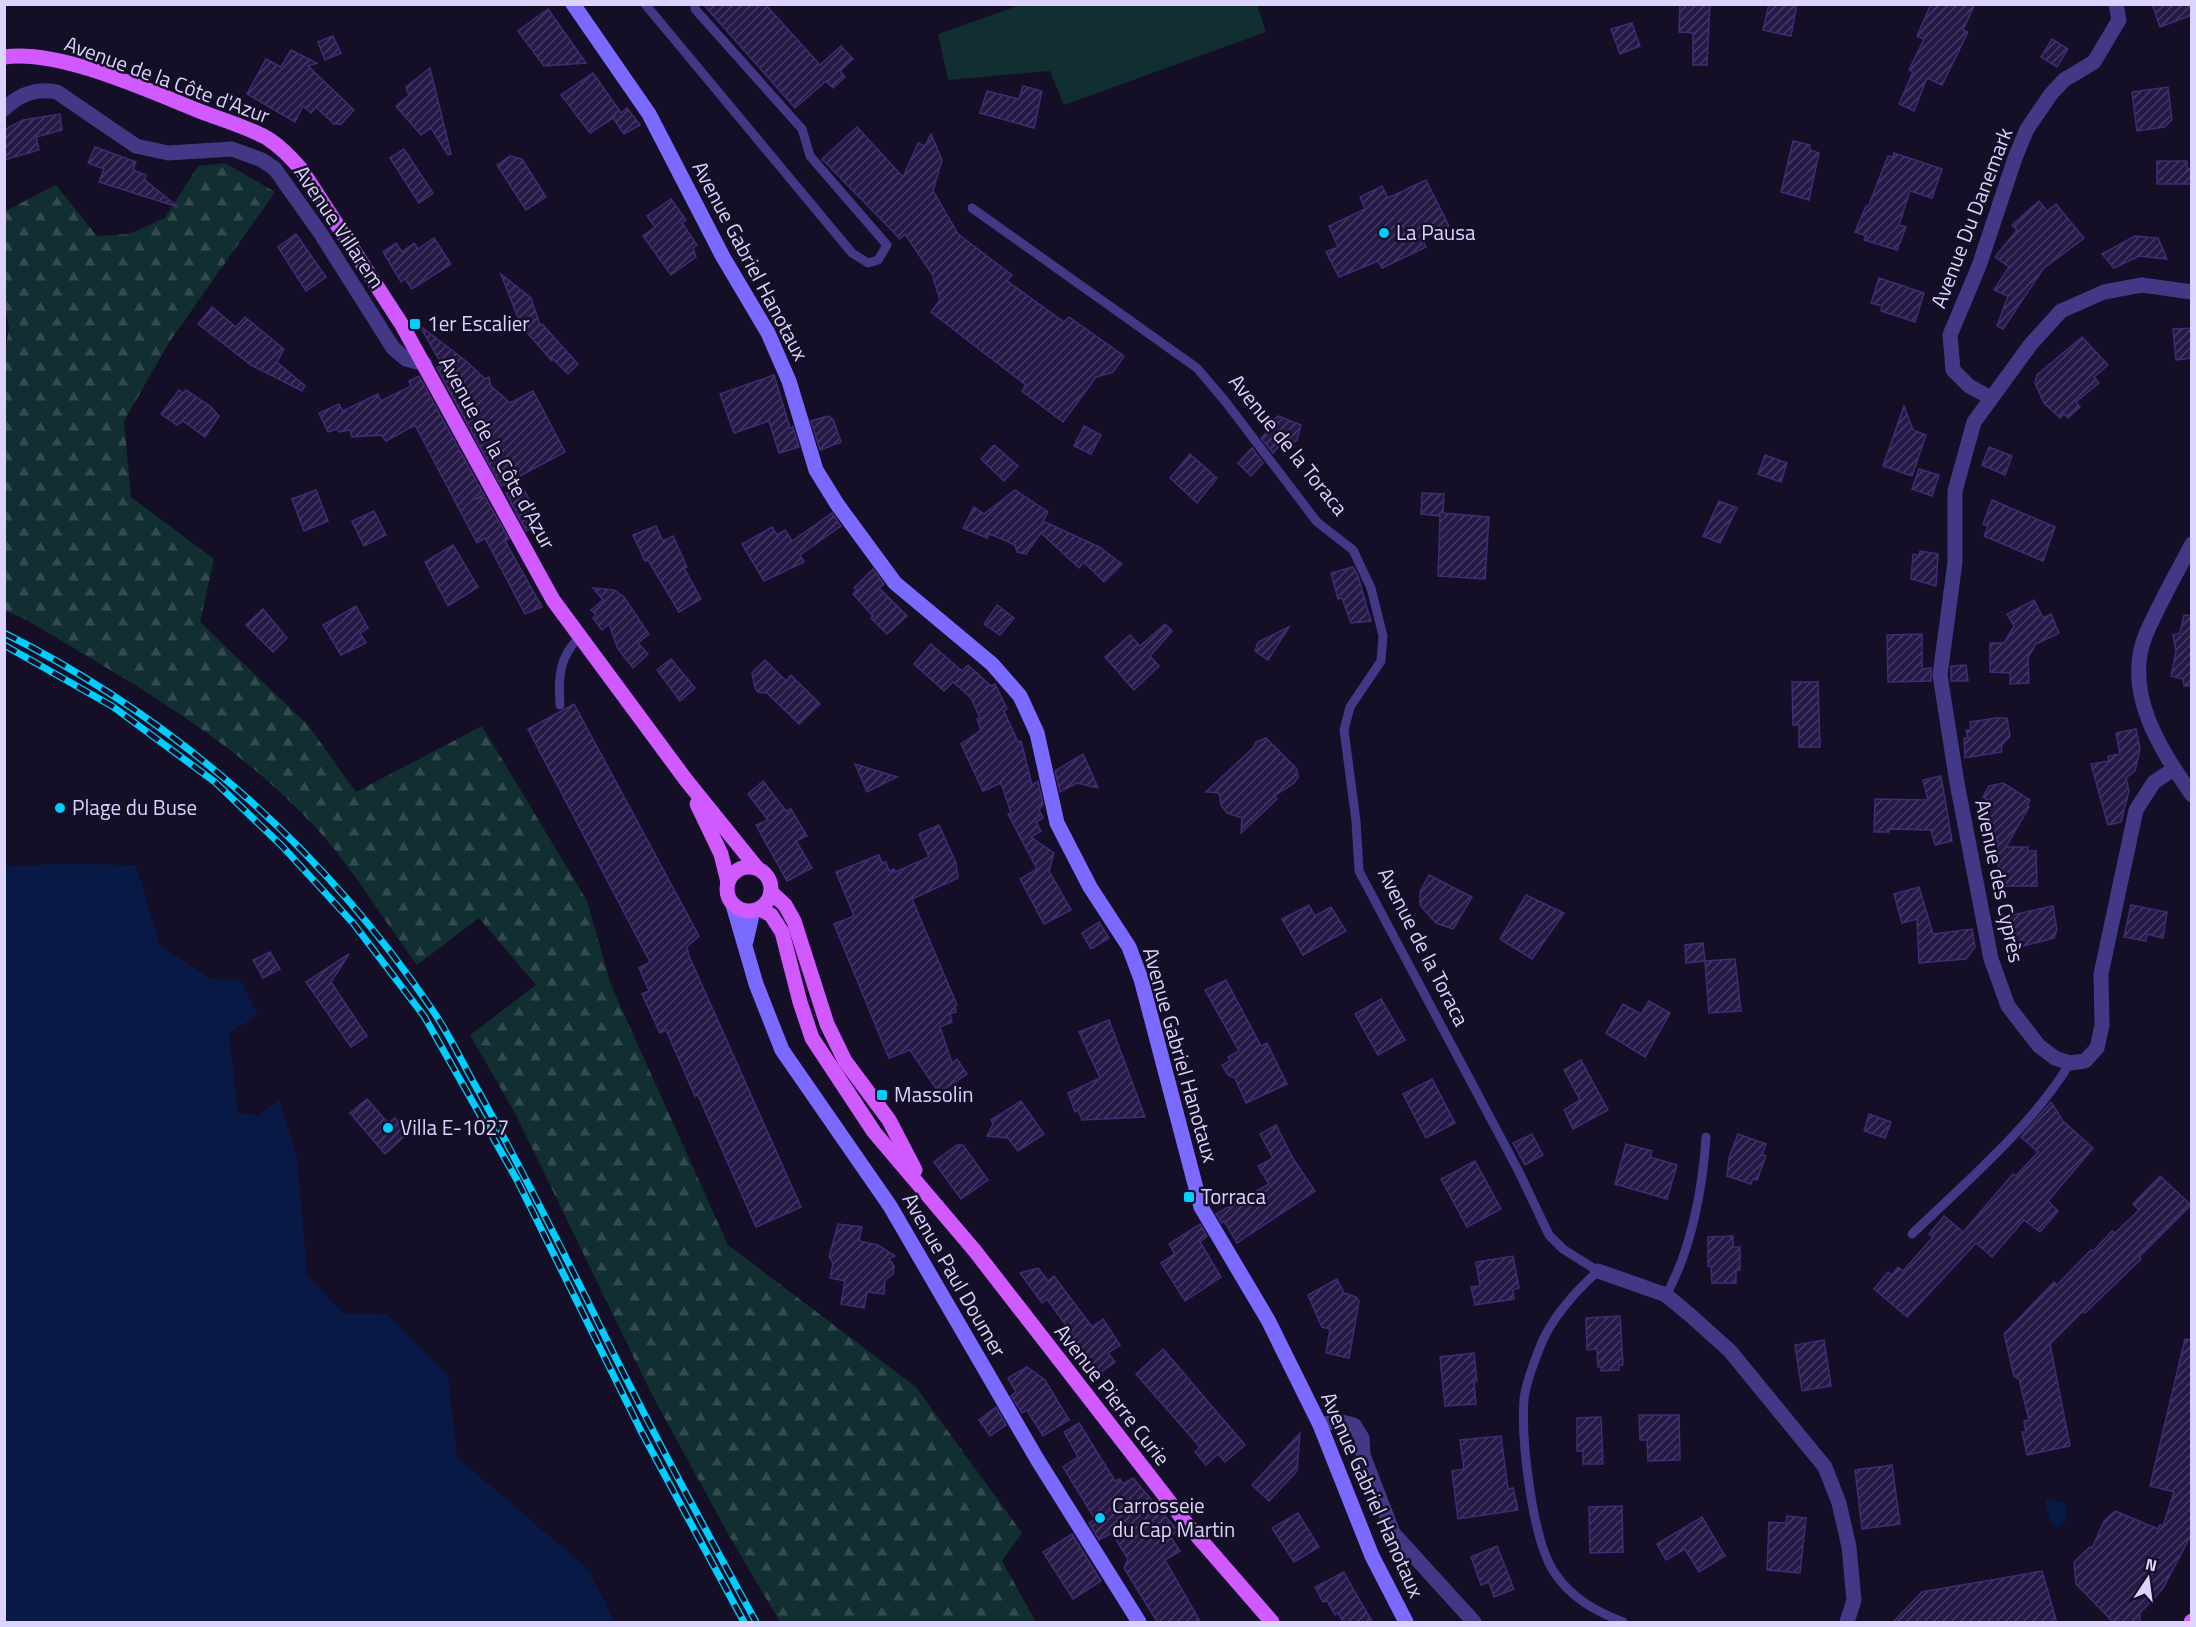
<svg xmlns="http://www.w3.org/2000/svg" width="2196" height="1627" viewBox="0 0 2196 1627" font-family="'Titillium Web',sans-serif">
<defs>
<pattern id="forest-firs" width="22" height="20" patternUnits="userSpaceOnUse" patternTransform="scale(1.5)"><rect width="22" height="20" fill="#112e30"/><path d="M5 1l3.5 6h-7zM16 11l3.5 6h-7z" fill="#334b4f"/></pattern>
<pattern id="building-hatch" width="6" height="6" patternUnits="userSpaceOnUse" patternTransform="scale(1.5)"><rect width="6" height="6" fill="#271947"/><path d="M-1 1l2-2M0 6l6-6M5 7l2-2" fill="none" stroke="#463a63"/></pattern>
</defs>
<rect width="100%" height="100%" fill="#140e26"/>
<polygon fill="#112e30" points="1020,5 1257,5 1266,32 1064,105 1050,71 948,80 938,34"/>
<path fill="url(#forest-firs)" d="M225,163L275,192L170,341L124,421L131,497L214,559L200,622L308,725L356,792L482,726L587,901L611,985L728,1245L916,1387L1022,1533L1002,1561L1036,1622H780L731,1539L652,1395L516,1115L470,1035L536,985L479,918L417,965C389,927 364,887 335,850C252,748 133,684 23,618L5,611L4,356L9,328L4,304L5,211L56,185L97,236L129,234L165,218L198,166Z"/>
<g fill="#081945">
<polygon points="61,864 136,865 160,946 212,979 240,979 258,1015 229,1033 238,1113 259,1115 279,1099 297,1157 307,1275 343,1313 387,1314 448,1375 457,1457 588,1569 615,1622 5,1622 5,866"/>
<polygon points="2048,1498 2062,1502 2067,1506 2066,1520 2059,1528 2053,1526 2045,1502"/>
</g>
<g fill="url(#building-hatch)" stroke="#402b74" stroke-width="1.5">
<polygon points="703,4 765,4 820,65 841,46 853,59 840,71 845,77 833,88 826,81 795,108"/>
<polygon points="1680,4 1710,4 1707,65 1693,65 1693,33 1679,32"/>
<polygon points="1769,4 1797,4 1791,36 1763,30"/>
<polygon points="1931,4 1975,4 1963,30 1968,32 1942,85 1927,78 1914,111 1899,104 1913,72 1909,70 1924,39 1917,36"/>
<polygon points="2152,4 2192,4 2192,15 2160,27"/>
<polygon points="548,9 586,63 544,66 541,62 518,31"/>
<polygon points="1632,23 1640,46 1620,54 1611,29"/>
<polygon points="333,36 341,53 325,60 318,42"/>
<polygon points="2052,39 2068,49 2057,67 2041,57"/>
<polygon points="291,50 317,63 308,66 354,110 341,124 334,124 316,107 311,113 303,106 295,122 247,94 266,59 281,67"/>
<polygon points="430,68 451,154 448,155 431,128 421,135 396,106 409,95 406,87"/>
<polygon points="593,73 621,113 627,108 640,125 624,134 613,118 616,116 590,133 561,95"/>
<polygon points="1023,86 1042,91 1034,128 980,113 987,91 1019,99"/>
<polygon points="2168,87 2172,119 2165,127 2137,131 2132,92"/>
<polygon points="60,114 62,130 36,137 39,150 4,160 4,130 23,120"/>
<polygon points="857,127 903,177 918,143 925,146 931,134 942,160 933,191 958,234 1012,275 1007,281 1064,322 1069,317 1124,356 1113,372 1096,377 1063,422 1022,391 1026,385 931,312 940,300 932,274 905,234 900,239 822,159"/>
<polygon points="1793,141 1810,145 1810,150 1819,153 1809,200 1781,192"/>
<polygon points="95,147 136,162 133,170 146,175 145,180 178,207 99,182 104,169 88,163"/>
<polygon points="404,149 433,193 419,203 390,158"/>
<polygon points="1894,153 1942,169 1932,198 1910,191 1899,225 1906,227 1897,250 1864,240 1866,236 1855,232 1866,206 1868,207 1888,156 1893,157"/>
<polygon points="510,156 522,159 546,197 526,210 497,165"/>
<polygon points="2157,161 2187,161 2187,168 2192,169 2192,184 2157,184"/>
<polygon points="1426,180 1449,226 1423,239 1426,247 1382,268 1378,261 1339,277 1326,252 1338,247 1329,226 1365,209 1360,197 1382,186 1388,198"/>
<polygon points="671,199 686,220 682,223 697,245 693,248 696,257 671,275 643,236 655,227 647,216"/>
<polygon points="2039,201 2047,211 2056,204 2084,238 2043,269 2003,329 1997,326 2008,296 1994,290 2009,267 1995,257 2017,230 2012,225"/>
<polygon points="296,234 326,277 306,291 278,247"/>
<polygon points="2135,236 2158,238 2167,259 2139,256 2114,268 2102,254"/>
<polygon points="434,238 451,264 412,289 405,279 401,282 383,252 396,243 402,252 414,243 418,249"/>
<polygon points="501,274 531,298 540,325 542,324 578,364 568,374 550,356 552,361 517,321 518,318"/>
<polygon points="1879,278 1924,293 1915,322 1881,311 1882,306 1871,303"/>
<polygon points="212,307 236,327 245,317 284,349 277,362 305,386 302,391 251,365 198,324"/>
<polygon points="419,325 466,361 485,379 489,377 491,386 510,403 533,391 565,452 501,486 437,368 442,365"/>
<polygon points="2192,328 2192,358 2176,360 2173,329"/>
<polygon points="2082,337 2108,365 2094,377 2099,383 2076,402 2080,407 2068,418 2064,414 2060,418 2044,403 2035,383 2037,375"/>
<polygon points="774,375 790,428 793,427 799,447 779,453 769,421 734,433 720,394"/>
<polygon points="419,376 484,495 475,499 485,497 509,539 505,541 542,607 525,614 485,538 477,543 415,425 386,441 381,435 352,437 350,430 339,432 337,429 328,432 319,413 339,404 343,411 378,394 381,401 411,386 409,381"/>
<polygon points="179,390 183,393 186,390 211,407 219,416 205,437 183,421 177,425 161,414"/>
<polygon points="1904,406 1913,430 1926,435 1912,476 1883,466"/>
<polygon points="827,416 833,419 841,442 820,450 811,421"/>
<polygon points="1278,416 1301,425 1297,440 1282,450 1279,446 1273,453 1261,438 1268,431 1265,426"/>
<polygon points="1084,426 1101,435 1091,454 1074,446"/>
<polygon points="994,445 1018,466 1004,481 981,459"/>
<polygon points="1989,447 2012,456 2005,475 1982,465"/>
<polygon points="1252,448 1263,463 1251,476 1238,463"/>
<polygon points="1190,454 1217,478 1197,503 1170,478"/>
<polygon points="1765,455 1787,463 1781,482 1758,474"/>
<polygon points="1919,469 1939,475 1932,496 1912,489"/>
<polygon points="316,490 328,521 304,531 292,499"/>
<polygon points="524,490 536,512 539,526 526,531 506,493"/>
<polygon points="1015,490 1048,512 1043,521 1099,547 1122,564 1104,582 1084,562 1079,568 1041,533 1026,554 1017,552 1015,545 1002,539 989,534 987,538 963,528 974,507 984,514"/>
<polygon points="1422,493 1444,494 1443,513 1489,517 1485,579 1438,576 1440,516 1421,514"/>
<polygon points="1992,500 2055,527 2043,561 1984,536 1988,526 1983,524"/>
<polygon points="1719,501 1737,508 1720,543 1703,536"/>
<polygon points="374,511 386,535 364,546 352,521"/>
<polygon points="832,513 841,526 800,555 804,562 764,581 742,544 772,527 777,535 785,530 792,541"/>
<polygon points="656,526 663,541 673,536 687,567 684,568 701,599 679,612 648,560 645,561 633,535"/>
<polygon points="453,545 478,587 448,606 425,562"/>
<polygon points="1920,551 1938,554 1936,586 1911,579 1913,554 1919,555"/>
<polygon points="1353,567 1358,576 1371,621 1351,623 1342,598 1338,599 1331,573"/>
<polygon points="873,569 884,584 879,588 907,616 887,634 871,618 873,616 853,594 857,590 854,588"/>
<polygon points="593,588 614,590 624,597 649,634 638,643 648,654 633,668 618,649 609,624 602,630 593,618 596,615 591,610 603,600"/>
<polygon points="2034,600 2043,618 2051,614 2059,633 2036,644 2028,658 2029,683 2010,684 2010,673 1990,672 1990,643 2004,643 2014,626 2007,614"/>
<polygon points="997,605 1014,618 1000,635 984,624"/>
<polygon points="356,606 368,628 360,633 366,643 341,655 323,625"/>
<polygon points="263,609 287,638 273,652 246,625"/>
<polygon points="2184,615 2192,616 2192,686 2184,686 2183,679 2171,676 2176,651 2173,635 2180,633"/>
<polygon points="1165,624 1172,631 1150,656 1159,666 1134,690 1105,657 1130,635 1140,646"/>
<polygon points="1289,627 1268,660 1255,651 1258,642"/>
<polygon points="1922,634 1922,669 1931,668 1931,681 1888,682 1887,635"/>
<polygon points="931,644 962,671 968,665 991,686 995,684 1007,709 1004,711 1018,742 1021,741 1032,785 1038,781 1043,804 1039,810 1043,818 1036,822 1041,831 1031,837 1054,853 1049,871 1071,910 1044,924 1020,879 1037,869 1008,814 1011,813 1001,783 983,791 961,744 981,730 977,719 980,718 971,698 953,682 944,691 914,664"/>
<polygon points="671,659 695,688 680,701 657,670"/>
<polygon points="765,660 786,681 791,675 820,704 799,724 767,693 758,692 755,688 752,673"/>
<polygon points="1966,665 1968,681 1951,681 1951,666"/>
<polygon points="1792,682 1818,682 1820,747 1799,747 1799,725 1793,725"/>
<polygon points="574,704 699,936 687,947 689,956 801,1207 756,1227 698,1095 695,1096 666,1030 660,1033 642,994 649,991 639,968 650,962 528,729"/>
<polygon points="1996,718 2007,718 2010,736 2001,746 2002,752 1965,758 1964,738 1968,738 1966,730 1971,730 1970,722"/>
<polygon points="2136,729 2140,749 2135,771 2126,778 2129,791 2121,822 2108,825 2091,764 2109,761 2108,756 2120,754 2116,733"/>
<polygon points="1266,738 1297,769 1298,777 1294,783 1274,796 1277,799 1241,833 1242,818 1227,813 1221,805 1219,793 1206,792 1253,748 1256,742"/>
<polygon points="1083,754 1098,788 1077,783 1060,792 1055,771"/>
<polygon points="855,764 897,777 867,792"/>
<polygon points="1941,776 1952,841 1935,845 1931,830 1889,829 1889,832 1874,832 1875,799 1928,800 1923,780"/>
<polygon points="763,781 786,811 791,809 807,836 796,841 812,868 787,881 756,825 768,820 748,794"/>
<polygon points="2003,783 2030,800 2027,805 2029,807 2006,847 2028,847 2028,851 2036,851 2037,886 1999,886 1998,841 1994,842 1989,819 1979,813 1988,800 1983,797 1989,786"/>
<polygon points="939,825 956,863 958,878 912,899 957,1005 955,1006 956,1012 950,1014 952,1022 940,1027 952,1063 957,1059 967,1074 939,1093 910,1050 889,1058 834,924 854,916 836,872 879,855 882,863 886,862 889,871 894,869 895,872 929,857 919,834"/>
<polygon points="1429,875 1472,897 1453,929 1436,923 1420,905 1420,892"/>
<polygon points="1919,887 1933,934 1972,929 1975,947 1966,959 1919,963 1917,919 1902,923 1894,894"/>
<polygon points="1526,895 1564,913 1532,959 1500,939"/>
<polygon points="1309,905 1315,916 1331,907 1346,931 1303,955 1282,919"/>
<polygon points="2131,905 2167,912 2163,938 2147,934 2146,941 2124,937"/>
<polygon points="2053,906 2057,930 2054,938 2015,948 2007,916"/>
<polygon points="1099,922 1109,938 1091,949 1082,933"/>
<polygon points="1703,943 1705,961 1686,963 1685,945"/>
<polygon points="270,952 280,969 263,978 253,960"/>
<polygon points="349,954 331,982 367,1036 351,1047 306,982"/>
<polygon points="1735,959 1741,1011 1709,1013 1705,961"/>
<polygon points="1226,980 1261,1046 1267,1043 1287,1084 1246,1103 1235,1078 1228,1075 1222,1065 1230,1061 1228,1057 1239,1051 1205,990"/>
<polygon points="1381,999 1405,1040 1378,1055 1355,1014"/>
<polygon points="1649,1001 1670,1013 1645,1057 1606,1033 1623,1004 1641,1014"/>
<polygon points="1109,1020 1145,1117 1082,1120 1078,1110 1075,1112 1068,1093 1100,1078 1079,1032"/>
<polygon points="1581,1060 1608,1110 1573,1129 1564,1110 1580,1100 1564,1070"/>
<polygon points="1432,1079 1455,1123 1426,1138 1403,1094"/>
<polygon points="367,1099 388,1123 395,1118 408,1133 385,1154 350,1113"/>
<polygon points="1021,1101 1044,1134 1018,1151 1008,1138 987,1136 993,1124 991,1120"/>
<polygon points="2051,1102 2063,1121 2093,1148 2048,1201 2058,1211 2040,1232 2024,1220 1992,1257 1976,1243 1907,1317 1874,1289 1888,1272 1892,1275 1898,1267 1903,1271 1933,1237 1929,1234 1944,1216 1963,1232 2013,1174 2016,1176 2038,1152 2021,1137"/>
<polygon points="1869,1114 1891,1122 1885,1138 1864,1131"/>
<polygon points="1276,1125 1294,1160 1315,1191 1237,1243 1224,1221 1222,1223 1216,1214 1269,1184 1258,1166 1273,1158 1260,1134"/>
<polygon points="1532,1134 1543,1155 1525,1165 1513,1143"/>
<polygon points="1738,1134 1766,1144 1762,1155 1766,1156 1757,1180 1753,1179 1751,1184 1727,1176 1729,1158"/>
<polygon points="1626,1144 1652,1151 1650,1157 1677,1165 1667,1199 1615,1184"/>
<polygon points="957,1145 963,1145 988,1180 961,1199 934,1162"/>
<polygon points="1475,1161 1501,1209 1467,1227 1441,1179"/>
<polygon points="2160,1176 2191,1205 2139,1257 2141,1259 2085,1313 2083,1311 2050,1344 2070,1446 2027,1455 2022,1432 2026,1432 2024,1421 2029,1420 2019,1379 2014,1376 2004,1334 2054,1282 2057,1285 2091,1250 2093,1251 2112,1231 2115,1233 2139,1210 2133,1204"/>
<polygon points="838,1224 862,1227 859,1241 878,1245 895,1256 889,1259 894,1266 893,1274 885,1280 884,1294 867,1292 864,1308 841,1304 845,1281 830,1278 833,1263 829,1257"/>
<polygon points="1200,1224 1207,1236 1200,1242 1221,1277 1185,1301 1161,1263 1175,1254 1169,1244"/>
<polygon points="1733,1236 1733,1247 1740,1247 1740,1270 1736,1271 1736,1283 1712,1283 1711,1266 1708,1266 1708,1237"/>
<polygon points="1513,1256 1519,1288 1513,1290 1514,1299 1475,1305 1471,1287 1480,1286 1476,1262"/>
<polygon points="1038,1268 1048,1281 1054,1276 1092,1327 1103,1319 1120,1345 1108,1353 1115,1362 1100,1373 1071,1337 1073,1335 1047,1299 1042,1303 1020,1273"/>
<polygon points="1337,1279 1344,1293 1356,1297 1359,1301 1349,1358 1326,1353 1330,1329 1322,1327 1308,1295"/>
<polygon points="1620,1316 1623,1365 1619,1365 1619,1370 1601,1371 1601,1367 1598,1367 1597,1349 1587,1350 1586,1318"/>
<polygon points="2185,1339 2192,1340 2192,1533 2163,1588 2140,1613 2140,1623 2114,1623 2076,1584 2074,1562 2090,1547 2092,1548 2104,1521 2115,1511 2158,1529 2160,1525 2163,1526 2174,1492 2150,1486"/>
<polygon points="1824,1340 1831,1386 1802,1391 1795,1345"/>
<polygon points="1163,1349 1245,1445 1225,1462 1218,1454 1206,1465 1195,1452 1200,1447 1136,1374"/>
<polygon points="1474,1353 1477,1381 1474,1382 1476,1404 1445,1406 1440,1357"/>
<polygon points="1027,1367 1045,1380 1069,1420 1043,1436 1027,1410 1022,1413 1011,1396 1016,1392 1008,1378"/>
<polygon points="996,1407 1006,1425 990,1436 979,1420"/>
<polygon points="1639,1415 1679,1415 1680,1460 1648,1461 1647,1440 1640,1440"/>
<polygon points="1601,1417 1603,1464 1583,1464 1583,1451 1577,1451 1577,1418"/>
<polygon points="1079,1423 1115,1481 1120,1479 1123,1484 1133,1478 1178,1531 1170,1536 1180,1551 1165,1560 1201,1623 1158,1623 1124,1568 1128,1559 1112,1533 1099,1540 1089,1523 1095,1519 1063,1467 1078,1457 1064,1432"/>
<polygon points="1300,1433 1297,1471 1269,1501 1252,1485"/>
<polygon points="1501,1436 1508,1489 1513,1488 1518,1510 1458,1519 1452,1471 1464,1469 1460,1440"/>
<polygon points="1892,1465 1900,1524 1862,1529 1855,1470"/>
<polygon points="1622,1506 1623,1552 1590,1553 1589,1507"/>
<polygon points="1298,1513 1319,1547 1294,1562 1272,1528"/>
<polygon points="1787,1516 1806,1518 1800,1573 1767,1570 1769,1522 1786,1523"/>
<polygon points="1702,1517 1725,1556 1699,1572 1685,1549 1666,1560 1657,1544"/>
<polygon points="1072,1534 1101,1581 1073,1599 1043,1552"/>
<polygon points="1497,1546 1514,1589 1494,1597 1489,1582 1481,1585 1471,1557"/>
<polygon points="2042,1571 2057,1623 1892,1623 1922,1592"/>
<polygon points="1344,1572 1356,1594 1373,1623 1344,1623 1338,1613 1335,1615 1327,1601 1323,1602 1315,1587"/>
</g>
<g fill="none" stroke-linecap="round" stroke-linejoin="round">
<g stroke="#423886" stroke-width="9">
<polyline points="645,4 852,253 868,263 878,260 887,245 810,156 802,129 695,9 695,4"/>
<path d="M972,208L1197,368L1225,401L1317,522L1353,550L1371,588L1383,636L1381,661L1350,707L1344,730L1356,821L1359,871L1519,1172L1549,1235L1563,1249L1598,1271C1575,1292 1551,1318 1540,1347C1534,1362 1526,1383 1524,1399C1521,1439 1532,1539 1554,1572C1571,1598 1595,1611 1623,1622"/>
<path d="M560,705C558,678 559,656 580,637"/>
<path d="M1912,1234C1964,1184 2033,1125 2070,1063"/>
<path d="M1666,1295C1691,1251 1703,1187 1706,1137"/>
</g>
<g stroke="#423886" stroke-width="15">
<path d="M4,109C20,94 36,88 57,92L136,146L168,153L232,149L262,160L275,169L321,234L393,348L406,359L425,364"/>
<polyline points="1991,398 1969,386 1953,370 1950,335 1979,266 2015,158 2027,129 2051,94 2064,80 2094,62 2119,20 2116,4"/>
<path d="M2192,544C2176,574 2159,604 2146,634C2122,692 2161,750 2192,795"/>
<polyline points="2174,769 2154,782 2136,810 2101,974 2102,1025 2097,1048 2085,1061 2070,1063 2055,1058 2039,1046 2008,1006 1991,959 1957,783 1940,675 1955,562 1955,491 1974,422 2031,344 2061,311 2104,292 2142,285 2192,292"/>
<polyline points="1598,1271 1666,1295 1690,1315 1730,1351 1825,1467 1839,1503 1849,1547 1854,1600 1847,1622"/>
<polyline points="1320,1425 1338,1421 1354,1425 1362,1438 1363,1455 1393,1533 1474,1622"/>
</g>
<g stroke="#7b6aff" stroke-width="15">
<polyline points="573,4 649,114 723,257 768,333 789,381 816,470 837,504 895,583 992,664 1020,696 1037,733 1057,823 1090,887 1129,947 1141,979 1201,1207 1268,1320 1320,1425 1372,1556 1406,1622"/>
<polyline points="733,905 756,984 782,1050 890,1206 1037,1459 1139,1622"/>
<polyline points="746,941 753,911"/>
</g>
<g stroke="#d05aff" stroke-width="15">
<path d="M4,57C60,49 149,91 202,112C223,120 247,127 267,138C280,146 290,157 301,169L402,325L553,600L686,780L757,868"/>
<polyline points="697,804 721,854 728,882"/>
<circle cx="749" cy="889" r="22"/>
<polyline points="771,892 785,905 794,921 827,1024 845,1061 889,1120 915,1170"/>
<polyline points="760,909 771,915 782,932 800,1002 812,1038 874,1132 975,1251 1186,1523 1272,1622"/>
<polyline points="2191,1622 2192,1621"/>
</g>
<defs>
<g id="rail">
<path d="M4,633C176,719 323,849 431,1008C448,1032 461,1060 475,1085C518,1162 557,1239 596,1318C646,1421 701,1522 756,1622"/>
<polyline points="4,645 112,706 215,782 282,846 353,923 424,1016 517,1180 641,1431 744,1622"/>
</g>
</defs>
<use href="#rail" stroke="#00cefe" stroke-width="7"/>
<use href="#rail" stroke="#140e26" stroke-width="4.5" stroke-dasharray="14" stroke-linecap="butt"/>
</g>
<g fill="#00cefe" stroke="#140e26" stroke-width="2">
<circle cx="1384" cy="233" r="6"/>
<rect x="409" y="318" width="12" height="12" rx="3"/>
<circle cx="60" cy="808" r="6"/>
<rect x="876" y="1089" width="12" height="12" rx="3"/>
<circle cx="388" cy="1128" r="6"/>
<rect x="1183" y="1191" width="12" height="12" rx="3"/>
<circle cx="1100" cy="1518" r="6"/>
</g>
<g text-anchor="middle" stroke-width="5" stroke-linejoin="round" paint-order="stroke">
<g font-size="21" fill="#dcd3ff" stroke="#140e26">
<text transform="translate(167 80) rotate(20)" y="7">Avenue de la Côte d'Azur</text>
<text transform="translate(1972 218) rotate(-69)" y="7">Avenue Du Danemark</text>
<text transform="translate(339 227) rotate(56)" y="7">Avenue Villarem</text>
<text transform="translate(750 261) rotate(62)" y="7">Avenue Gabriel Hanotaux</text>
<text transform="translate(1288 445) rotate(51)" y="7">Avenue de la Toraca</text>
<text transform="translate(497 453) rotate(61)" y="7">Avenue de la Côte d'Azur</text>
<text transform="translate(1999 881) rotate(78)" y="7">Avenue des Cyprès</text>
<text transform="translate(1423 947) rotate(63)" y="7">Avenue de la Toraca</text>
<text transform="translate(1180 1055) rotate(74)" y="7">Avenue Gabriel Hanotaux</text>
<text transform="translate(954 1275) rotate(60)" y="7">Avenue Paul Doumer</text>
<text transform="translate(1112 1395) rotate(52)" y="7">Avenue Pierre Curie</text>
<text transform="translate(1372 1495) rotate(66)" y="7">Avenue Gabriel Hanotaux</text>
</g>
<g font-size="21" fill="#dcd3ff" stroke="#140e26" text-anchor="start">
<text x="1396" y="240">La Pausa</text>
<text x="427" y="331">1er Escalier</text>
<text x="72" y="815">Plage du Buse</text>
<text x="894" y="1102">Massolin</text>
<text x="400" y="1135">Villa E-1027</text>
<text x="1201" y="1204">Torraca</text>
<text x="1112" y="1513">Carrosseie<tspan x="1112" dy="24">du Cap Martin</tspan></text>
</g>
</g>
<rect width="2196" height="1627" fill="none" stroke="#dcd3ff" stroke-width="12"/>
<g transform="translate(2148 1579) rotate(13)" stroke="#140e26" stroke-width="4.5" paint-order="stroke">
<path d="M0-4.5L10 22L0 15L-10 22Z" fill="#dcd3ff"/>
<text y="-9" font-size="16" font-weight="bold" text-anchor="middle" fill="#dcd3ff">N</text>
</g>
</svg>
